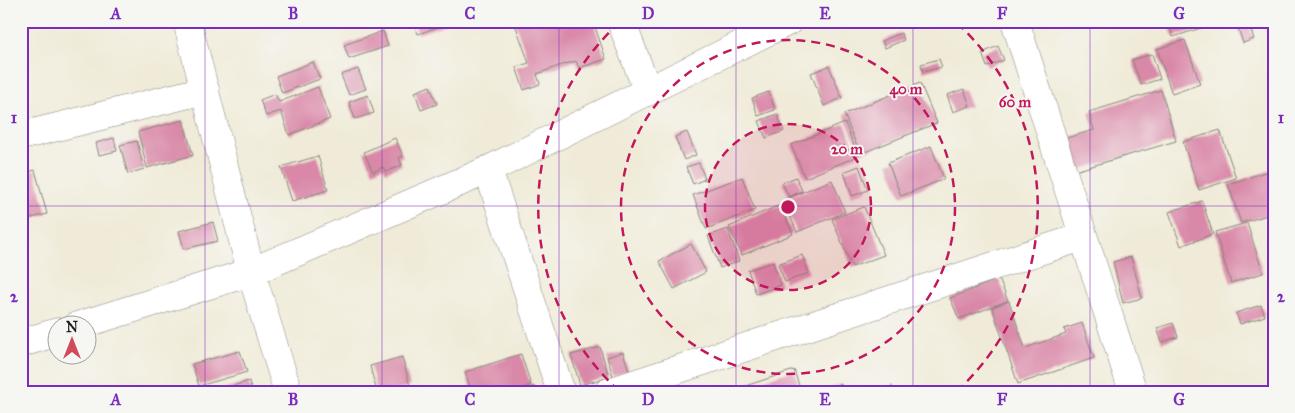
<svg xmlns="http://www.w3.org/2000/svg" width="1295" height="413" viewBox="0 0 1295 413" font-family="'IM FELL Great Primer',serif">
<rect width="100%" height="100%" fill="#f6f6f2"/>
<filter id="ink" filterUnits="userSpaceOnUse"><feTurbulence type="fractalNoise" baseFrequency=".02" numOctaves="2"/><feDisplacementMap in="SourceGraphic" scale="10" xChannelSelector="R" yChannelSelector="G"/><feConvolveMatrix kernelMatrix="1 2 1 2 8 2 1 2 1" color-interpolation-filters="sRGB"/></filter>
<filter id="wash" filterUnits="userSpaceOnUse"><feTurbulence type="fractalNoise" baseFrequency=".0096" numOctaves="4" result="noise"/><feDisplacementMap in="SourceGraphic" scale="20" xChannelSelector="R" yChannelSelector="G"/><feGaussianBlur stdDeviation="1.12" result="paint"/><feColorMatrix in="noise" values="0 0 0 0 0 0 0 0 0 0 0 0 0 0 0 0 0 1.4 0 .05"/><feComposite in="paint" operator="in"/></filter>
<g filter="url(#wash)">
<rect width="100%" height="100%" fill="#f0ebd8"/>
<g id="blocks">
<g fill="#d988a8">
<polygon points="413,21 453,21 453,22 418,34"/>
<polygon points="514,21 542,21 542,23 546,21 593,21 606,59 579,68 576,61 559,66 537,74 540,84 524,90 516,67 529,63"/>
<polygon points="1168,21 1220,21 1220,22 1173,37"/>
<polygon points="1248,22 1254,39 1243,43 1237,25"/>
<polygon points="383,31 388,46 349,59 344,45"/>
<polygon points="901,33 904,40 885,48 882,41"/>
<polygon points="1185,40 1200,84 1172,94 1157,49"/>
<polygon points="998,46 1004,60 987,67 982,53"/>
<polygon points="1152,54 1160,79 1141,85 1132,60"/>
<polygon points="939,59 942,67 923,72 921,64"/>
<polygon points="313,62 320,79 282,93 276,76"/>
<polygon points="829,66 842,98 824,106 811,73"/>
<polygon points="358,69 366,89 349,95 341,75"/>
<polygon points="920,83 937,123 860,154 844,114"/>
<polygon points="430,86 437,104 421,110 415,92"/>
<polygon points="318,87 330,119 289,135 281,111 266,116 260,100 275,94 279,102"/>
<polygon points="964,89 970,106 953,112 947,95"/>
<polygon points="1161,90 1176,141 1075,171 1066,138 1094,130 1089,112"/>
<polygon points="769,92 775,110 758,116 752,98"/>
<polygon points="368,95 374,113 355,119 349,102"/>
<polygon points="777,114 784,131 766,138 759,121"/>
<polygon points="183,120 193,155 147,168 138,132"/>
<polygon points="845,123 858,156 805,178 791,145"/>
<polygon points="1220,130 1236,178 1199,190 1183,142"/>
<polygon points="687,132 696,155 684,160 675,137"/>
<polygon points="114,138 117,151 99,155 96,143"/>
<polygon points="395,138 403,156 399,158 402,165 386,172 383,167 373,172 364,152"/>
<polygon points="137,141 144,169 128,174 120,145"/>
<polygon points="931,146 944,179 901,196 888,163"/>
<polygon points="318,156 328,190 292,201 281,167"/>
<polygon points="699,163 705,179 693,184 686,167"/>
<polygon points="859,166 868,190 852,196 844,172"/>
<polygon points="1274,169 1274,213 1241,223 1228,184"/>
<polygon points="35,170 47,214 21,221 21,174"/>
<polygon points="742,177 755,210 706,229 693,195"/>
<polygon points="796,177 802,191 789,197 782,183"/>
<polygon points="832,180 845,212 797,232 783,200"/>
<polygon points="1202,201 1213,234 1181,246 1169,212"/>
<polygon points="780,205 793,234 742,255 729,227"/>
<polygon points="864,207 884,255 852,267 832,219"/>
<polygon points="213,222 218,241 184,249 179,231"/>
<polygon points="1247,223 1263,273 1231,283 1215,232"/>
<polygon points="728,229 739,261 720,268 708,236"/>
<polygon points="691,244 706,272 674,289 659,261"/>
<polygon points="802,255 809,273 785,282 778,264"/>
<polygon points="1131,257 1142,298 1123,303 1113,262"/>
<polygon points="773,262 781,285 756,294 748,270"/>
<polygon points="999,279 1008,301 959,319 950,298"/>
<polygon points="1009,301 1025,348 1066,334 1064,329 1082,323 1094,358 1018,384 992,307"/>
<polygon points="1261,305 1265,316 1240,324 1236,313"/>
<polygon points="1173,323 1178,337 1162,342 1157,328"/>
<polygon points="600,347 609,377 580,385 571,355"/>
<polygon points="240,351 247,372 199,386 192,364"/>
<polygon points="623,352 629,371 613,376 607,357"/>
<polygon points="521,354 531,385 512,392 472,392 465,372"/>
<polygon points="402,357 410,386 390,392 377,392 370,366"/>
<polygon points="794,370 801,392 730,392 730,391"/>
<polygon points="249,381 252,392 216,392 216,391"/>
<polygon points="841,384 843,392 821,392 821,391"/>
<polygon points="534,386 536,392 518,392 518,391"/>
<polygon points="892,386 894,392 877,392 876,391"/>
</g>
</g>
</g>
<g filter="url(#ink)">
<use href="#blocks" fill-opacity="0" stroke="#86847a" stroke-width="1"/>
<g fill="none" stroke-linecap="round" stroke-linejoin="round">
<defs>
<g id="minor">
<polyline points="187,21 251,272 288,392"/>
<polyline points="621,21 648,92"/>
<polyline points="1015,21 1133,392"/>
<polyline points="21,136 205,90"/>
<polyline points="488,170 561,392"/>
<polyline points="77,326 251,272 488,170 789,21"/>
<polyline points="21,343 58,332"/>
<polyline points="609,392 1082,237"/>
</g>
</defs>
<use href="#minor" stroke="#86847a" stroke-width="29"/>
<use href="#minor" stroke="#fff" stroke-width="28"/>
</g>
</g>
<path fill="none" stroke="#7b2cbf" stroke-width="1" stroke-opacity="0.55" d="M205,21V392M382,21V392M559,21V392M736,21V392M913,21V392M1090,21V392M21,206H1274"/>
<circle cx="788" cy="207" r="83" fill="#c2185b" fill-opacity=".12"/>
<g fill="none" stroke="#c2185b" stroke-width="2.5" stroke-dasharray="9 6">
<circle cx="788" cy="207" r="83"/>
<circle cx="788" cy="207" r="167"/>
<path d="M619 391A250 250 0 0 1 619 23M957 23A250 250 0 0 1 957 391"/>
</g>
<circle cx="788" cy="207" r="8" fill="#c2185b" stroke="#f6f6f2" stroke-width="2.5"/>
<g font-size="15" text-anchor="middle" font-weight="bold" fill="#c2185b" stroke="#f6f6f2" stroke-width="4" stroke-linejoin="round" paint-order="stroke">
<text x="906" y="94">40 m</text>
<text x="1015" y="107">60 m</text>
<text x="847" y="154">20 m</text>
</g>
<rect width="1295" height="413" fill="none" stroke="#f6f6f2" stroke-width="55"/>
<g transform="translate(72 340)"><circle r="24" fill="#f6f6f2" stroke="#9f9f9c"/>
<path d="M0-4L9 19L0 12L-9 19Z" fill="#d1495b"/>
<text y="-8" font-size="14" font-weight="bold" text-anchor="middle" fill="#1c1c1c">N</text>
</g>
<rect x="28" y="28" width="1240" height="358" fill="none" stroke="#7b2cbf" stroke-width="2"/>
<g font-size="16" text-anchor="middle" font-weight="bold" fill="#7b2cbf">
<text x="116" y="19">A</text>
<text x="293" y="19">B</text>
<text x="470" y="19">C</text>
<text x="648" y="19">D</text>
<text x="825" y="19">E</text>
<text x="1002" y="19">F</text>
<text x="1179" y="19">G</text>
<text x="14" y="123">1</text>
<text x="1281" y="123">1</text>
<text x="14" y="302">2</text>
<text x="1281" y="302">2</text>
<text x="116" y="405">A</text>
<text x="293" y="405">B</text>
<text x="470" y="405">C</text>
<text x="648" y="405">D</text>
<text x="825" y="405">E</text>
<text x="1002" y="405">F</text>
<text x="1179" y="405">G</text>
</g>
</svg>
